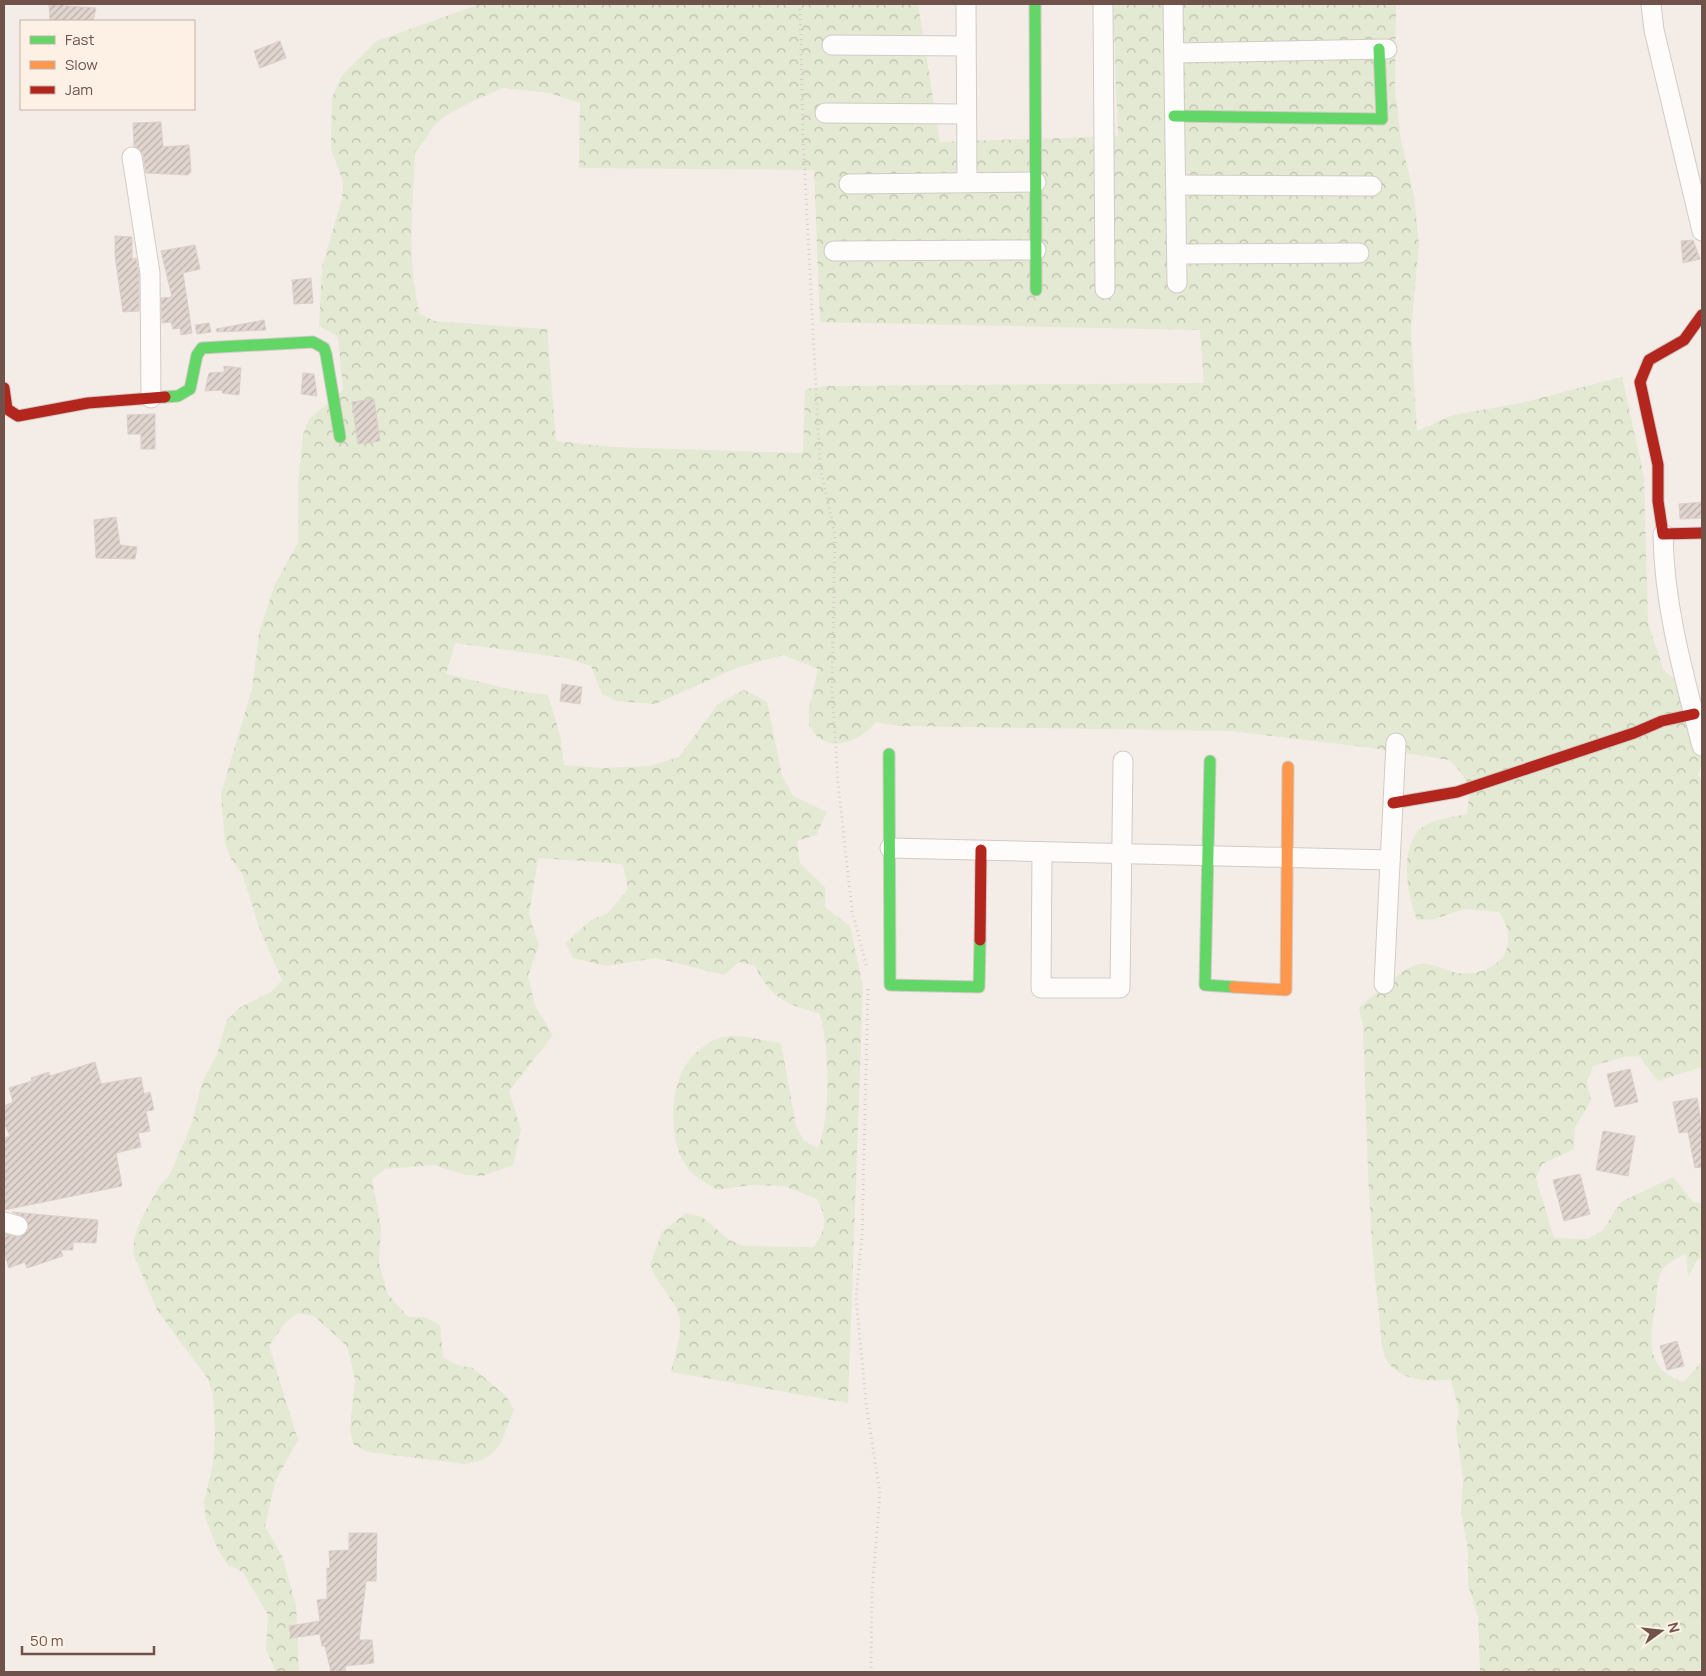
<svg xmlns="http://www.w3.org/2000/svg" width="1706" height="1676" viewBox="0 0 1706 1676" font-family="Manrope,sans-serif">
<defs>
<pattern id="forest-crowns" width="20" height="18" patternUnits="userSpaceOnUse" patternTransform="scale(1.25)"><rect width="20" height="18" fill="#e3e9d2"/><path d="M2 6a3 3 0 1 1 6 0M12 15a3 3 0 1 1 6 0" fill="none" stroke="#bcbfac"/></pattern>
<pattern id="building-hatch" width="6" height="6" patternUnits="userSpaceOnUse" patternTransform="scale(1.25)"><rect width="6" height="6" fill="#e0d5cf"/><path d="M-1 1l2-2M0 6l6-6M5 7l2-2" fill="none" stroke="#baafaa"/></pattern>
</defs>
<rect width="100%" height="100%" fill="#f4ede7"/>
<path fill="url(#forest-crowns)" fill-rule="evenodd" d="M480,4H918L940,142L1118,136L1113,4H1396L1395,91L1401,140L1414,196L1419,245L1411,331L1417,431L1453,415L1521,403L1622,377L1644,477L1648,623L1664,671L1702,698V764L1698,774L1702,780V1067L1658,1081L1639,1056L1623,1057L1593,1066L1587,1082L1591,1100L1575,1128L1574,1149L1542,1164L1536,1178L1554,1238L1588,1239L1603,1230L1621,1202L1673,1177L1693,1202L1702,1204V1257L1696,1262L1688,1277L1686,1254C1677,1258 1666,1263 1661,1272C1657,1279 1657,1294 1656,1302C1650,1337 1643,1369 1684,1382L1702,1361V1672H1480L1478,1617L1468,1585V1549L1461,1513L1463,1479L1456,1428L1459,1412L1451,1380C1431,1381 1406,1382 1391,1366C1380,1354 1381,1330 1379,1314C1367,1219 1367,1122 1363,1026L1359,1008C1371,998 1401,970 1413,966C1430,960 1442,970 1457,973C1475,976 1499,968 1506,951C1511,935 1507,925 1499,912L1465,909L1434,919L1417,920C1407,895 1398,845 1423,827C1433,819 1454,817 1467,814L1470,787L1460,771L1449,760L1372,748L1231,731L898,726L876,722C863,737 839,752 819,738C815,735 812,729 809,725V708L818,669L783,655L739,667L655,704L616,701L602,694L591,666L566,658L455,643L446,674L518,691L548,695L560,735L564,765L602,768L650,766L679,757L718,704L744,690L767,702L782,775L793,796L827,812L816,835L797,841L800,863L825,887V907L850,926L863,987L848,1403L671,1372C675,1353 686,1325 676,1307C667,1292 657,1283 650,1265L662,1232L686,1213L702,1217L728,1239L743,1246L814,1247C826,1227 828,1220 817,1199L784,1186L750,1185L717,1190C709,1184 696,1178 689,1170C669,1145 670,1101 681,1074C686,1060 703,1045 716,1039C734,1031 762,1041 781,1043L796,1126L804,1141L818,1148C831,1116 830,1045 819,1013C787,1006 769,996 755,966L739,962L724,975L656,958L606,966L573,958L566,943L591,920L608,913L628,889L623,864L538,858L529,915L539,945L528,976L535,1006L553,1035L509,1091L521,1130L513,1165L483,1176L466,1175L434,1165L385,1169L372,1179L381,1227L379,1262L387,1293L408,1317H425L440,1325L443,1357L457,1365L473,1368L506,1396L514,1410C501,1440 501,1460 465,1464L368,1452L353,1444L350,1428L355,1379L347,1346L314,1316L298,1313L285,1323L269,1346L298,1440L275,1482L265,1526L282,1556L296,1605L299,1672H276L266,1649L268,1615L243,1572L228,1565L218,1550L206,1519L204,1503L213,1463L215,1430L213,1395L208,1379L157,1310L133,1253L135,1236L141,1219L159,1187L170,1174L192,1123L202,1083L217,1054L227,1020L239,1008L271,992L282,980L260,930L242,873L231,859L225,843L221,794L252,689L259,633L275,584L298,543V486L303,435L309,419L343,390L338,337L319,326L322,267L342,199L343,181L331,149L332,98L341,77L377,41ZM504,88L550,93L580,103L579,168L814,170L820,322L1200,330L1204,383L828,386L805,389L803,453L612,447L556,441L547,329L434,321L420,314C406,263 413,205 415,152C425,142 426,137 433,127C445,112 485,95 504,88Z"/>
<g fill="url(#building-hatch)" stroke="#dccfc9">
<polygon points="49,4 67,4 67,6 96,8 93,21 50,21"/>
<polygon points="280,41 286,58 260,68 254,51"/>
<polygon points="161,122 163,147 189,145 191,172 188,175 146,173 143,155 140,150 134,146 133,123"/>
<polygon points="115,236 132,237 132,259 136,258 139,274 139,311 123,312 115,256"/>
<polygon points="1693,240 1700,259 1683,263 1681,241"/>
<polygon points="195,245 200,269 183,273 192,333 181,335 180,328 173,329 171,322 162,323 161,298 172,297 161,251"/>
<polygon points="311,278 313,303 294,304 292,280"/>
<polygon points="264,320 266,330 217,332 216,329"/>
<polygon points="209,323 211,332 197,334 195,325"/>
<polygon points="224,366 241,368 239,395 222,393 223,390 205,391 209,373 224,372"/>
<polygon points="303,373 314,374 317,396 301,394"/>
<polygon points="374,399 380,441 358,444 352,402"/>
<polygon points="155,414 155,449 141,449 141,434 128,434 127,415"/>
<polygon points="1702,502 1702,518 1680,519 1679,504"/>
<polygon points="116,517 120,545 137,547 135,559 96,558 94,520"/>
<polygon points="562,684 582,687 580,704 560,701"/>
<polygon points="95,1062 101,1084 141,1077 144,1094 150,1092 154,1110 146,1111 150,1131 138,1133 141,1147 116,1153 122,1186 4,1210 4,1138 10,1136 4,1123 4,1106 13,1102 9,1088 32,1081 31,1078 49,1072 50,1076"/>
<polygon points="1630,1069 1638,1102 1615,1107 1607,1074"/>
<polygon points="1697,1098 1702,1126 1702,1167 1695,1168 1688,1132 1679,1133 1673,1102"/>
<polygon points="1603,1131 1635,1136 1628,1176 1596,1170"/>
<polygon points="1580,1174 1590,1214 1564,1221 1553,1180"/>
<polygon points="12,1212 98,1220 96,1243 73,1242 73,1250 61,1250 63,1256 27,1268 25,1262 9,1268 4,1252 4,1234 20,1237 29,1229 26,1218"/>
<polygon points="1677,1341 1684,1366 1667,1370 1660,1346"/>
<polygon points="349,1533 377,1533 376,1581 366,1581 359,1640 372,1640 374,1663 345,1666 346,1672 331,1672 325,1646 322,1646 320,1634 291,1638 289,1626 320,1621 317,1600 327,1599 327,1568 330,1568 329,1551 349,1550"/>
</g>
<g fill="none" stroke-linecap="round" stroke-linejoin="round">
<defs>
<g id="street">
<polyline points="966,4 967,181"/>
<polyline points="1103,4 1105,289"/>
<polyline points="1173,4 1177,283"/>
<polyline points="1651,4 1654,30 1702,231"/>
<polyline points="832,45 966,46"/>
<polyline points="1174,53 1387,49"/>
<polyline points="825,113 966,114"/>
<polyline points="132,157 150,273 151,398"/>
<polyline points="849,184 1036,182"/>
<polyline points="1176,185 1372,186"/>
<polyline points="834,251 1036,250"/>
<polyline points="1177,254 1359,253"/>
<path d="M1663,534C1664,607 1684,676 1702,746"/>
<polyline points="890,848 1390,860"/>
<polyline points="1042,852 1041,988 1120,988 1123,761"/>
<polyline points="1384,984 1396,743"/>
<polyline points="4,1222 18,1226"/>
</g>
<g id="fast">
<polyline points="1035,4 1036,290"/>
<polyline points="1174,116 1382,119 1379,49"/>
<polyline points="165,397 178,396 190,389 197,355 202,348 313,342 324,348 326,354 340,437"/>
<polyline points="889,754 890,985 979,987 980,940"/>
<polyline points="1210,761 1205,985 1234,987"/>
</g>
<polyline id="slow" points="1234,987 1286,990 1288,767"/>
<g id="jam">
<polyline points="1702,315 1684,340 1649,360 1640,382 1658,465 1658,501 1663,534 1702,533"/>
<polyline points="4,388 7,409 18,416 88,403 165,397"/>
<polyline points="1393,803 1457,792 1634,733 1662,721 1694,714"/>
<polyline points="980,940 981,850"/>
</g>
</defs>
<use href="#street" stroke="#d3cac5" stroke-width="21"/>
<use href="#fast" stroke="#d3c9c4" stroke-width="13"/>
<use href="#slow" stroke="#d3c9c4" stroke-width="13"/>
<use href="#jam" stroke="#d3c9c4" stroke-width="13"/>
<g stroke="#d5ccc9" stroke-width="3" stroke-dasharray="1 4" stroke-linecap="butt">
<polyline points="800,4 803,139 820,466 835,535 832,687 838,783 852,911 867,968"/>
<polyline points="868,989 862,1236 856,1298 866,1403 880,1494 872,1592 871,1672"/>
</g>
<use href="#street" stroke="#fdfcfb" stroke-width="19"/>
<use href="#fast" stroke="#63d668" stroke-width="11"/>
<use href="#slow" stroke="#ff974d" stroke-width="11"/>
<use href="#jam" stroke="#b3261e" stroke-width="11"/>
</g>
<rect width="1706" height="1676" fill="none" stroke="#6f524a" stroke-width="10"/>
<rect x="20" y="20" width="175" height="90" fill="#fdf1e6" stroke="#c4b1a8"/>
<rect x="30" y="36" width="25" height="8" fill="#63d668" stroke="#c4b1a8"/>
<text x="65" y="45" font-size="15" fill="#6f524a">Fast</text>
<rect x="30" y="61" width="25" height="8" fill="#ff974d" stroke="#c4b1a8"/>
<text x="65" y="70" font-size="15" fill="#6f524a">Slow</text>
<rect x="30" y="86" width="25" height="8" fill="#b3261e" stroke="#c4b1a8"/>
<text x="65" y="95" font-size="15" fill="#6f524a">Jam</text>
<g transform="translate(1661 1631) rotate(75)" stroke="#fdf1e6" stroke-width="4" paint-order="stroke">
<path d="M0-4L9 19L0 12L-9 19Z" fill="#6f524a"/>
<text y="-8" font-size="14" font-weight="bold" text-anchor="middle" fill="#6f524a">N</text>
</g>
<path d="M22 1646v8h132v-8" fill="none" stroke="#6f524a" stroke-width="2.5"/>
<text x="30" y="1646" font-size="15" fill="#6f524a" stroke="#fdf1e6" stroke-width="4" paint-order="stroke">50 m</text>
</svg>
